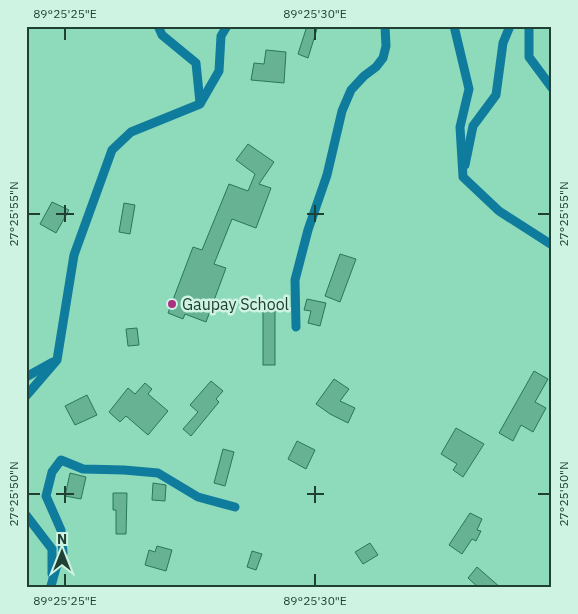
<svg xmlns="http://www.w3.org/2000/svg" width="578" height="614" viewBox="0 0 578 614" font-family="'IBM Plex Sans',sans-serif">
<rect width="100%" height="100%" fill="#8edbbb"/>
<g fill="#66b293" stroke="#27775a">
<polygon points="307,26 317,29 308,58 298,54"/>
<polygon points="266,50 286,52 284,83 251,80 254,63 264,64"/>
<polygon points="248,144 274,162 259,184 271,188 256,228 232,219 214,264 226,268 206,322 185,314 183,319 168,313 193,247 202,250 229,184 248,191 255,174 236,160"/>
<polygon points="52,202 69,210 56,233 40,224"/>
<polygon points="124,203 135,205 130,234 119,232"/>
<polygon points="340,254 356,259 340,302 325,296"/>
<polygon points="307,299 326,303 320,326 308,323 311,311 304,310"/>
<rect x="263" y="311" width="12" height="54"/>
<polygon points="137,328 139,345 128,346 126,329"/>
<polygon points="534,371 548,379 535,402 546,408 533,432 521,425 513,441 499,433"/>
<polygon points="334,379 349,389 340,401 355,408 348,423 330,414 316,404"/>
<polygon points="211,381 223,391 216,399 219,402 191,436 183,429 198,412 190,405"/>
<polygon points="145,383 152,389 148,394 168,411 148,435 126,416 120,422 109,412 128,388 135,394"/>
<polygon points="87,395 97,415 75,425 65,406"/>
<polygon points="456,428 484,444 463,477 453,470 457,464 441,454"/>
<polygon points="297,441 315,450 306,469 288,459"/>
<polygon points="223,449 234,452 225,486 214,483"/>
<polygon points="70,473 86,477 81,499 65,496"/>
<polygon points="153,483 166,485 165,501 152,500"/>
<polygon points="113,493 127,493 126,534 116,534 116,510 113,510"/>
<polygon points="470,513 482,519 477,530 481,531 476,541 472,539 462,554 449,545"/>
<polygon points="370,543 378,555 363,564 355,552"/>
<polygon points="157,546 172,550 166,571 145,565 149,550 155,552"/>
<polygon points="252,551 262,554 256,570 247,567"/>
<polygon points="477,567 501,588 479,588 468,578"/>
</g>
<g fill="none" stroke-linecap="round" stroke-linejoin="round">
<g stroke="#0f7c9d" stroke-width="9">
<polyline points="158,26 162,35 196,63 200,103"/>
<polyline points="454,26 469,89 460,127 463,177 499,211 552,245"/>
<polyline points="529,26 529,57 552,88"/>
<polyline points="465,165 473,126 496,95 503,43 510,26"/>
<polyline points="296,327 295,280 308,230 327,175 342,111 351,90 364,76 376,67 383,58 386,46 385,26"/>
<polyline points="26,377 53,362"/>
<polyline points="26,396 57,360 74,255 112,150 131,132 200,104 219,71 221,36 227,26"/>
<polyline points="26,515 52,549 52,574"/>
<polyline points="51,586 56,568 63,553 61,530 46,496 52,472 61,460 83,469 124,470 158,473 198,497 235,507"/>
</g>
</g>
<path fill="none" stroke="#204033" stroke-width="2" d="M65,28V40M315,28V40M65,205V222M315,205V222M28,214H40M56,214H74M307,214H324M538,214H550M65,486V503M315,486V503M28,494H40M56,494H74M307,494H324M538,494H550M65,574V586M315,574V586"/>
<circle fill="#ad2f80" stroke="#cef3e2" stroke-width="2" cx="172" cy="304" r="5"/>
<g text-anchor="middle" stroke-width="5" stroke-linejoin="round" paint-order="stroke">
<g font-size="16" fill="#204033" stroke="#cef3e2" text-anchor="start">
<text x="182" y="310">Gaupay School</text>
</g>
</g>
<rect width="578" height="614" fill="none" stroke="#cef3e2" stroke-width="55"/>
<g transform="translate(62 552)" stroke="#cef3e2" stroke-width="4" paint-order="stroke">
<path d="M0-4L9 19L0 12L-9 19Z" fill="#204033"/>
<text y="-8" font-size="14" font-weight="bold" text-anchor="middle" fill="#204033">N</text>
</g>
<rect x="28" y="28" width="522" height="558" fill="none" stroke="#204033" stroke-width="2"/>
<g font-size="12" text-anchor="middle" fill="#204033">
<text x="65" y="18">89°25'25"E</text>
<text x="315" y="18">89°25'30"E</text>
<text transform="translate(14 214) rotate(-90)" y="4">27°25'55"N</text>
<text transform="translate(564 214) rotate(-90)" y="4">27°25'55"N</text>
<text transform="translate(14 494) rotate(-90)" y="4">27°25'50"N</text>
<text transform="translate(564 494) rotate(-90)" y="4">27°25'50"N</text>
<text x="65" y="605">89°25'25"E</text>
<text x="315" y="605">89°25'30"E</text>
</g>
</svg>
